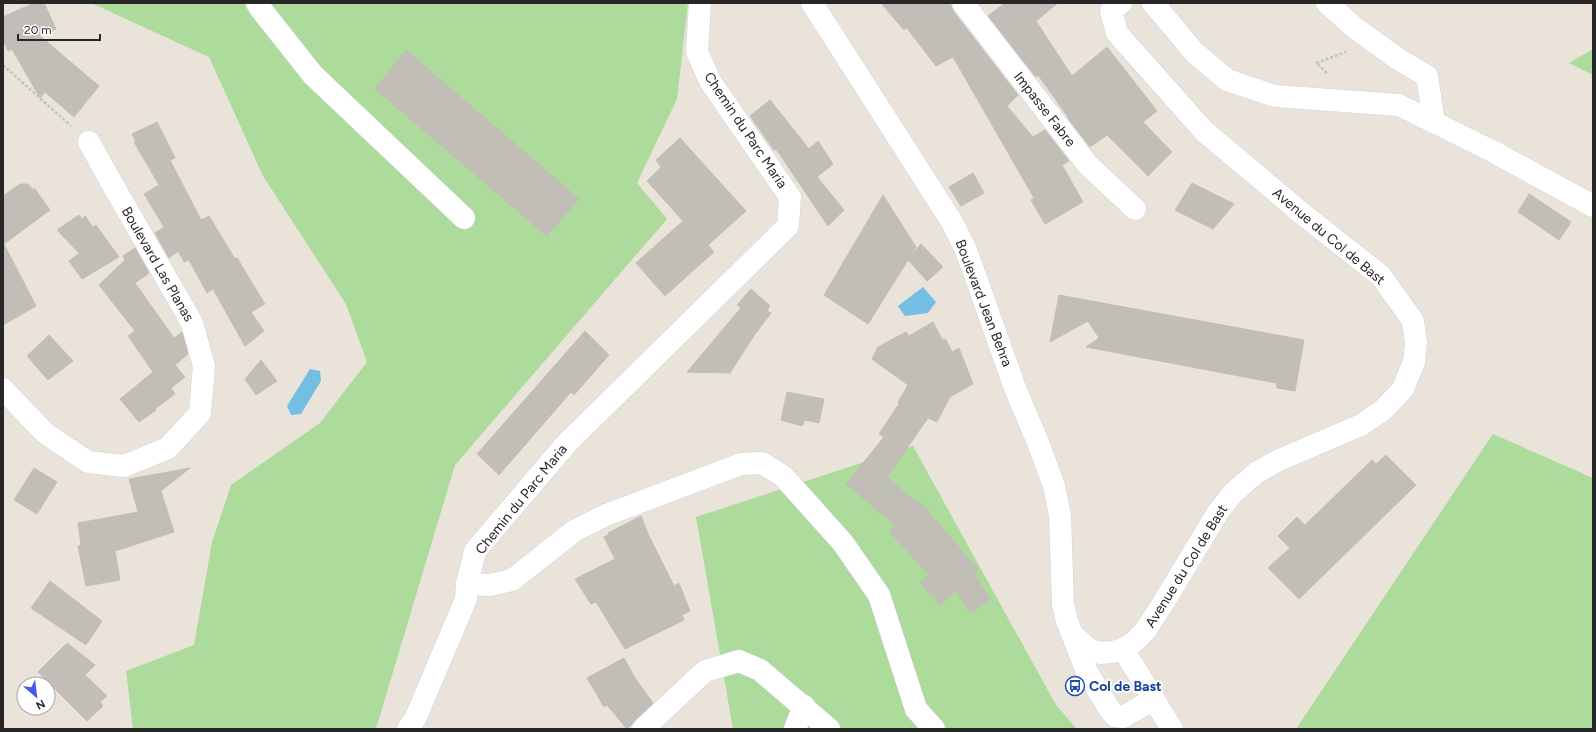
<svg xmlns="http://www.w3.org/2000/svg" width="1596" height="732" viewBox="0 0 1596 732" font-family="Figtree,sans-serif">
<rect width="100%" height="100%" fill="#e9e3da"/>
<g fill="#acdb9b">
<polygon points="91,3 688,3 677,99 637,183 667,219 455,465 376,729 133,729 126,671 194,645 212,542 231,485 320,423 367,362 346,304 263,176 209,57"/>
<polygon points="1593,49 1593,75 1569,63"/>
<polygon points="1493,434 1593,478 1593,729 1296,729"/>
<polygon points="913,446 1056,705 1077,729 733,729 696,517"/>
</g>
<g fill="#75bee3">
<polygon points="923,287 936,302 928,313 905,316 898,306"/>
<polygon points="310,369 320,371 321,381 301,414 291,415 287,406"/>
</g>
<g fill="#c1bdb7" stroke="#c4bfb4">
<polygon points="34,3 44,3 56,29 40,36 99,86 74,117 45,92 40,98 12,49 8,51 3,40 3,17"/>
<polygon points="881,3 950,3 953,11 1018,95 1007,106 1033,137 1045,130 1069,161 1062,165 1083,202 1045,224 1031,200 1034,198 953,57 936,66 906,27 904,30"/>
<polygon points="1005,3 1058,3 1036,21 1072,76 1107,47 1157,111 1143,122 1172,152 1148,176 1107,135 1090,147 1067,117 1068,117 1038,75 1036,77 988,16"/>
<polygon points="406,50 579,199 547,236 375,89"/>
<polygon points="770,100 809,149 818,141 833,164 817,177 844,210 828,226 776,149 774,150 750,116"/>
<polygon points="157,122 175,158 170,160 201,220 209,216 235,259 237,258 265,304 251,312 264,331 245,346 213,289 207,293 189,260 184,262 178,251 169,258 155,233 164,227 144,194 159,185 134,142 136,141 132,134"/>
<polygon points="680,138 746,211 708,245 714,252 665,296 636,263 683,221 647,181 661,167 656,160"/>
<polygon points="973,173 984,193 961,206 949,187"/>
<polygon points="1192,183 1234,204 1213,229 1175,210"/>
<polygon points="20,184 28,184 32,189 35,189 50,210 4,244 36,306 3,325 3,196"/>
<polygon points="1529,194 1571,222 1559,240 1518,212"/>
<polygon points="883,195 916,247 910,256 921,244 943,267 927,281 908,260 868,324 824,295"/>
<polygon points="79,215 82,219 85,216 93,227 96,225 119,257 82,279 69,261 79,253 57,230"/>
<polygon points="135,248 149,273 135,283 174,338 182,332 188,354 175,365 185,377 171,388 175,394 155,409 156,410 139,422 120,399 153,372 128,336 135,331 99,285 125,260 123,256"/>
<polygon points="751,289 770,306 767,311 771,313 753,337 730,373 687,372 741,308 737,305"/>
<polygon points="1059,295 1304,340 1295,391 1277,388 1276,383 1086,347 1099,338 1088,321 1050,342"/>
<polygon points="933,322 942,339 946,340 952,352 959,348 973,384 950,397 937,422 928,418 887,477 917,503 919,501 979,570 974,574 991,600 970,613 956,591 940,605 920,583 929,575 889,531 895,525 846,484 884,437 879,434 899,404 898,402 908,385 872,359 878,347 906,332 909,336"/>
<polygon points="585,331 609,355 574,395 571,392 499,475 477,454"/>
<polygon points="49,335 73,361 48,380 27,356"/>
<polygon points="261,360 277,381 256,395 245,379"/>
<polygon points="787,392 824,399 819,423 805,420 802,426 781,420"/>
<polygon points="1386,455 1416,485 1299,599 1268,568 1290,548 1278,536 1297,517 1305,525 1372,460 1376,464"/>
<polygon points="34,468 57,482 37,514 14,500"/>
<polygon points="190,468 161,491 174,532 115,551 120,580 86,586 78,546 81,545 78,523 138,512 129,479"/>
<polygon points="641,516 649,536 674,586 679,583 690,611 682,615 684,620 625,649 596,602 591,604 575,579 615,559 604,537 609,534 608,533"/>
<polygon points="50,581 102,621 86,645 31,608"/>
<polygon points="67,643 95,665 85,675 107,696 100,702 103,706 87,721 38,672"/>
<polygon points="624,658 635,678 653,703 627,729 607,705 604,707 587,678"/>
</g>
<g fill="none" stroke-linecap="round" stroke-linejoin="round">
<defs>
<g id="minor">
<polyline points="257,3 260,8 313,75 464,218"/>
<polyline points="700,3 697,52 710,81 790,197 788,226 567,443 475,551 467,584 490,585 512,580 574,531 606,515 741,464 762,463 783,476 843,543 879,595 916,709 934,729"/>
<polyline points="812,3 952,222 965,248 976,278 1015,388 1039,445 1054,486 1060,515 1063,605 1067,621 1087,672 1108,707 1115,716 1123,717 1154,699"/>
<polyline points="963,3 1088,165 1135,209"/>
<polyline points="1153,3 1194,52 1227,80 1275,96 1399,105 1494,152 1593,206"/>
<polyline points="1327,3 1355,28 1398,59 1427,76 1434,122"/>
<polyline points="3,389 45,433 88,462 124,466 168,448 200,413 204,366 192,323 110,180 89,142"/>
<polyline points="1073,635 1089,649 1100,653 1113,652 1123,649 1134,642 1145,631 1162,605 1218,512 1233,493 1256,473 1277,461 1361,425 1383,410 1403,389 1414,362 1416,343 1413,321 1381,276 1305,216 1204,131 1117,33 1111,11 1121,3"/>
<polyline points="1123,649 1172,729"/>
<polyline points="408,729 416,717 466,599 467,584"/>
<polyline points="643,729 705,671 739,661 760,670 829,729"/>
<polyline points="795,729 804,706"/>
</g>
</defs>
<use href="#minor" stroke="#d0d2df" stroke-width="23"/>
<g stroke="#c3c3c3" stroke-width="2.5" stroke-dasharray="3 2" stroke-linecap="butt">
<polyline points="3,65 71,126"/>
<polyline points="1327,73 1316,63 1346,52"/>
</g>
<use href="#minor" stroke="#fff" stroke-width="22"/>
</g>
<defs>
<symbol id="bus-ring" viewBox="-11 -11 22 22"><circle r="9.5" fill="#fff" stroke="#1a4fb4" stroke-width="1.5"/><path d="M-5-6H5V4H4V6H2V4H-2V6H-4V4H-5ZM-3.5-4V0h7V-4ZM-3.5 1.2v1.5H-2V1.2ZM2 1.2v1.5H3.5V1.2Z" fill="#1a4fb4"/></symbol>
</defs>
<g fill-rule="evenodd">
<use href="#bus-ring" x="1064" y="675" width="22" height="22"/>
</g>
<g text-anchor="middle" stroke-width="3.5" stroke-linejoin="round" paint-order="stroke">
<g font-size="14" fill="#272727" stroke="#fff">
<text transform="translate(1045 109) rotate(52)" y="5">Impasse Fabre</text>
<text transform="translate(746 130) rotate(56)" y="5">Chemin du Parc Maria</text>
<text transform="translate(1329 236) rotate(40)" y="5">Avenue du Col de Bast</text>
<text transform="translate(158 264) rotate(60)" y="5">Boulevard Las Planas</text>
<text transform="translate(984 303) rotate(69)" y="5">Boulevard Jean Behra</text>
<text transform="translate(521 499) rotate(-51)" y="5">Chemin du Parc Maria</text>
<text transform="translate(1186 566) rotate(-58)" y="5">Avenue du Col de Bast</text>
</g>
<g font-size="14" font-weight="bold" fill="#164399" stroke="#fff" text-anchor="start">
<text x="1089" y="691">Col de Bast</text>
</g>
</g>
<rect width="1596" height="732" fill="none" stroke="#272727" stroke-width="8"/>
<g transform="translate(36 696) rotate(152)"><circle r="19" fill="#ffffff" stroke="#a9a9a9"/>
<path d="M0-3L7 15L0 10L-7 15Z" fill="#475ae9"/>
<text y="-6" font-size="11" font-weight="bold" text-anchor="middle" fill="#272727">N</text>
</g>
<path d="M18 34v6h82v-6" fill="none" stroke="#272727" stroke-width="2"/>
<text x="24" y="34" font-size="12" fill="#272727" stroke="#ffffff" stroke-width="3" paint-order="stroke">20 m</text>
</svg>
